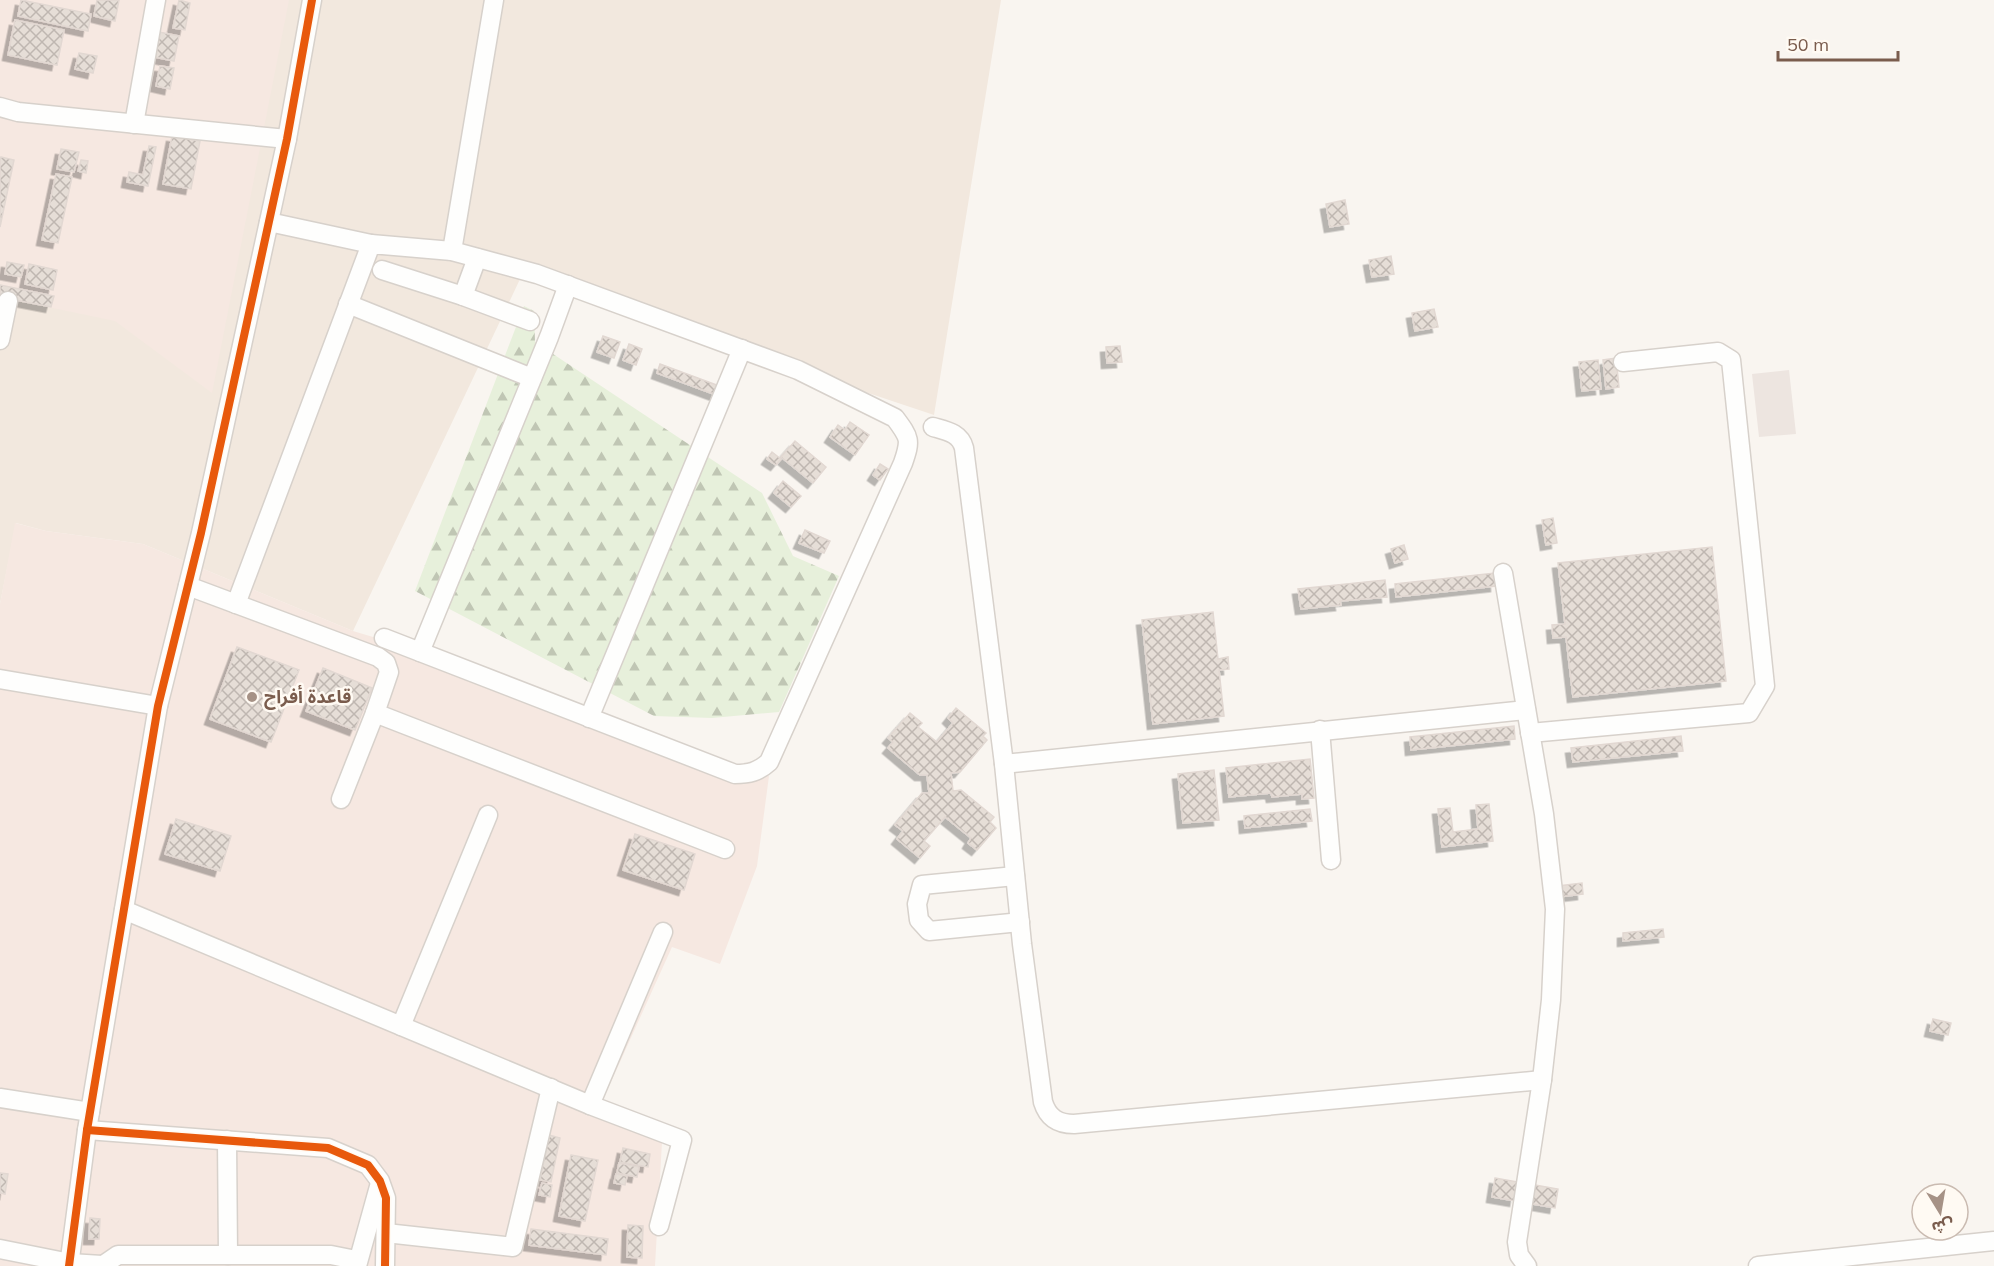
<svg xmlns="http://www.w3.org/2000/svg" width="1994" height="1266" viewBox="0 0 1994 1266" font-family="Mulish,'Noto Sans Arabic',sans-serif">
<defs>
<pattern id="forest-firs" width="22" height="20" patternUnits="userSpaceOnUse" patternTransform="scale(1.5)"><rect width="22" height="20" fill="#e7f0db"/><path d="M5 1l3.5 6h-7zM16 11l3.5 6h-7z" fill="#c0c6b4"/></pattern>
<pattern id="building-cross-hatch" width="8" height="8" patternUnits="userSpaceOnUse" patternTransform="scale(1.5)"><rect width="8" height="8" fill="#e6ded7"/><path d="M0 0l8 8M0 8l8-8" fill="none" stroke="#bfb7b1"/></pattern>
<filter id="shadow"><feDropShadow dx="-5.5" dy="5.5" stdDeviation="0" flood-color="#0004"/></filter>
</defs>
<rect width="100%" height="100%" fill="#f9f5f0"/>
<polygon fill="#f2e8de" points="0,0 1001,0 934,415 521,277 353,631 143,544 46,531 16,523 0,604"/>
<g fill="#f6e8e1">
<polygon points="0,0 289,0 212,393 115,321 0,297"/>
<polygon points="15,523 46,531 143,544 353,631 403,646 769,776 757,866 720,964 672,947 596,1115 662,1142 655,1266 0,1266 0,604"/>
</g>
<polygon fill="#ede5e0" points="1789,370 1796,434 1759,437 1752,374"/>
<polygon fill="url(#forest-firs)" points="524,306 534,311 535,342 762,493 793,556 839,576 779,712 712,718 654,716 415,591"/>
<g fill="url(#building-cross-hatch)" stroke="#e2d8d2" stroke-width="1.5" filter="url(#shadow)">
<polygon points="21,0 91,14 88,31 18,16"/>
<polygon points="97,0 119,0 115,21 94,16"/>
<polygon points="179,0 190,3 185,30 173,28"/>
<polygon points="15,20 64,30 57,65 8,55"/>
<polygon points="159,32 179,36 174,61 154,57"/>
<polygon points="79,53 97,56 93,73 75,69"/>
<polygon points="160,66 174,68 170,89 156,86"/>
<polygon points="172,136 200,141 191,189 163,184"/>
<polygon points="149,146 156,147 148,186 127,182 129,172 143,175"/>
<polygon points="61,149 79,152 74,172 57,169"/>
<polygon points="1,157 14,160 0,227 0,160"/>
<polygon points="81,160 88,161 86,173 78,171"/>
<polygon points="56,174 72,177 58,243 42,240"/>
<polygon points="1345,200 1349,224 1330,227 1326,204"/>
<polygon points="1391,256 1394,274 1372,277 1369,260"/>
<polygon points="7,262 24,265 21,277 5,274"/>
<polygon points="29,264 57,270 53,290 25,284"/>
<polygon points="0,285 54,296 51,307 0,297"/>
<polygon points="1434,309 1438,327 1415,331 1412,313"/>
<polygon points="603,336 620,342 614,358 597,352"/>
<polygon points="629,344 642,349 636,365 623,360"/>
<polygon points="1120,346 1122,362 1107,363 1106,347"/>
<polygon points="1616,358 1619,387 1606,389 1603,360"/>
<polygon points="1598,360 1601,389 1582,391 1579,362"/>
<polygon points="660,364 722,387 719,396 657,373"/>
<polygon points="850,422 869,435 855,455 830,437 838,425 845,430"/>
<polygon points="795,441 826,467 813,483 781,457"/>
<polygon points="772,452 781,459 776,465 767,459"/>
<polygon points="880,464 888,469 880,480 873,475"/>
<polygon points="783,481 801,496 791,507 774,493"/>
<polygon points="1553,518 1557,543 1546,545 1542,520"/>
<polygon points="805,530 830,541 824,553 799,543"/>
<polygon points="1404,545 1408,559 1395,563 1391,549"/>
<polygon points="1712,547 1726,681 1573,697 1566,637 1553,638 1552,625 1565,624 1558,563"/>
<polygon points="1495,573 1496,586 1396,597 1395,584"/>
<polygon points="1385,580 1387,597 1340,601 1341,605 1301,609 1298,589"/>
<polygon points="1213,612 1218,659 1228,657 1229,669 1219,670 1224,716 1153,724 1142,620"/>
<polygon points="237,647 299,670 271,742 210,719"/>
<polygon points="323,668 372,688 355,730 306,711"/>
<polygon points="956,708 986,733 983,736 987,740 960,772 951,773 953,791 961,790 994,817 990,822 996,828 977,850 968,843 971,838 945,817 924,841 930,846 920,858 897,839 903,831 895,825 922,793 929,793 927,775 920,775 888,748 893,742 888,738 910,713 922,723 918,727 937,742 953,723 948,718"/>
<polygon points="1514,726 1515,739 1411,750 1410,737"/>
<polygon points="1681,736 1683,751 1573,762 1571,748"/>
<polygon points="1310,759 1314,798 1302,799 1302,794 1272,797 1271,793 1229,797 1226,768"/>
<polygon points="1214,770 1219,820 1183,823 1178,774"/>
<polygon points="1489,804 1493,841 1442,847 1438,809 1450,808 1453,832 1478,829 1476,805"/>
<polygon points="1310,809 1312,821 1245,828 1244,816"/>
<polygon points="176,819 231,836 220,871 165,854"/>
<polygon points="635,834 695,854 684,890 623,870"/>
<polygon points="1582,883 1583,894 1559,897 1558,886"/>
<polygon points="1663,929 1664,937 1623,941 1623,933"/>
<polygon points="1933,1019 1951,1023 1948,1035 1930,1031"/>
<polygon points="549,1135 560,1138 551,1182 540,1180"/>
<polygon points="623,1148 650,1154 648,1167 620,1162"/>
<polygon points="571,1155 598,1160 585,1221 559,1216"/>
<polygon points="619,1163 639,1167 637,1177 617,1173"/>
<polygon points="0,1173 8,1174 5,1194 0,1193"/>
<polygon points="616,1174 627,1176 625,1185 614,1183"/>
<polygon points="1495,1178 1518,1182 1515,1201 1492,1197"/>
<polygon points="542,1183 552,1185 550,1197 539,1195"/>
<polygon points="1535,1185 1558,1189 1555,1208 1532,1204"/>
<polygon points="90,1218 100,1219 99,1239 89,1239"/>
<polygon points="628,1225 643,1226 642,1258 627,1257"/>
<polygon points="531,1229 608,1239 606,1255 529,1245"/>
</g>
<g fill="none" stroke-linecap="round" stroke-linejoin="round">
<defs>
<g id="minor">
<polyline points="0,107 18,112 287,139"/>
<polyline points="134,124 156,0"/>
<polyline points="269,222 371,244"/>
<polyline points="452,251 494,0"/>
<polyline points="382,270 463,296 530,321"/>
<polyline points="463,296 477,258"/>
<polyline points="348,304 532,378"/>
<polyline points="0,340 8,301"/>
<path d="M933,427C947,431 960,433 964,448L1004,764L1022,944L1043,1102C1048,1118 1058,1124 1074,1124L1542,1080"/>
<polyline points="1503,573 1544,814 1555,909 1551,1000 1542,1080 1517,1242 1519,1255 1527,1266"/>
<polyline points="188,586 378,657 386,663 389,672 375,713 725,849"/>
<path d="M236,604L371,244L452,251L537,274L798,370L895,418C910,438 911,440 903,463L769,762C758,772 749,774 735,774L384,638"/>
<polyline points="420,652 549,337 568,285"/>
<polyline points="0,679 158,706"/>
<polyline points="589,718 742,349"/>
<polyline points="1320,730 1331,860"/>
<polyline points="1530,733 1749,713 1765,686 1731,360 1718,352 1623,362"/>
<polyline points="1004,764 1526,710"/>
<polyline points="341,799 375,713"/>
<polyline points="1015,876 922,885 917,904 919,920 929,931 1020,922"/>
<polyline points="124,910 590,1105 682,1140 659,1226"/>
<polyline points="401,1026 488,815"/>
<polyline points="0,1098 90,1112"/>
<polyline points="590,1105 663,932"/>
<polyline points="87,1130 328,1148 368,1165 380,1181 386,1198 385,1266"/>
<polyline points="227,1140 228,1255"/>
<polyline points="386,1233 513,1247 551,1088"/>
<polyline points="0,1249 70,1263 102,1265"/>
<polyline points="69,1266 87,1130 158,706 201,533 287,139 312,0"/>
<polyline points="102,1266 118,1255 331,1255 351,1259 357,1266"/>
<polyline points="357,1266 380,1183"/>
<polyline points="1758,1266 1994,1241"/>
</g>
</defs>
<use href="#minor" stroke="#d7d1cb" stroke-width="21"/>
<use href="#minor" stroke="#fefefd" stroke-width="18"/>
<defs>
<g id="cycleway">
<polyline points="87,1130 328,1148 368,1165 380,1181 386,1198 385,1266"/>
<polyline points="69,1266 87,1130 158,706 201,533 287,139 312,0"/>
</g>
</defs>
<use href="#cycleway" stroke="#fffaf3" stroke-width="11"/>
<use href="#cycleway" stroke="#e8590c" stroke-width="8"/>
</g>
<circle fill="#a69286" stroke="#fffaf3" stroke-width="2" cx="252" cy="697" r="6"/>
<g text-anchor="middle" stroke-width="5" stroke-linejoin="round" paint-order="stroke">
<g font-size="18" font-weight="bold" fill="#7a5c4d" stroke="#fffaf3" text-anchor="start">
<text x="264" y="703">قاعدة أفراح</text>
</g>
</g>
<g transform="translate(1940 1212) rotate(169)"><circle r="28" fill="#fffaf3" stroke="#cabbb1" stroke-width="1.5"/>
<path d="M0-4.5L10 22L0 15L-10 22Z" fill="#a69286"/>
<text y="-9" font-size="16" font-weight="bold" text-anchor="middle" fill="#7a5c4d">ش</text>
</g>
<path d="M1778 51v9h120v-9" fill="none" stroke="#7a5c4d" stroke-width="3"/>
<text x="1787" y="51" font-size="18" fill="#7a5c4d" stroke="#fffaf3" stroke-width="4.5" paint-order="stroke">50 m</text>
</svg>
